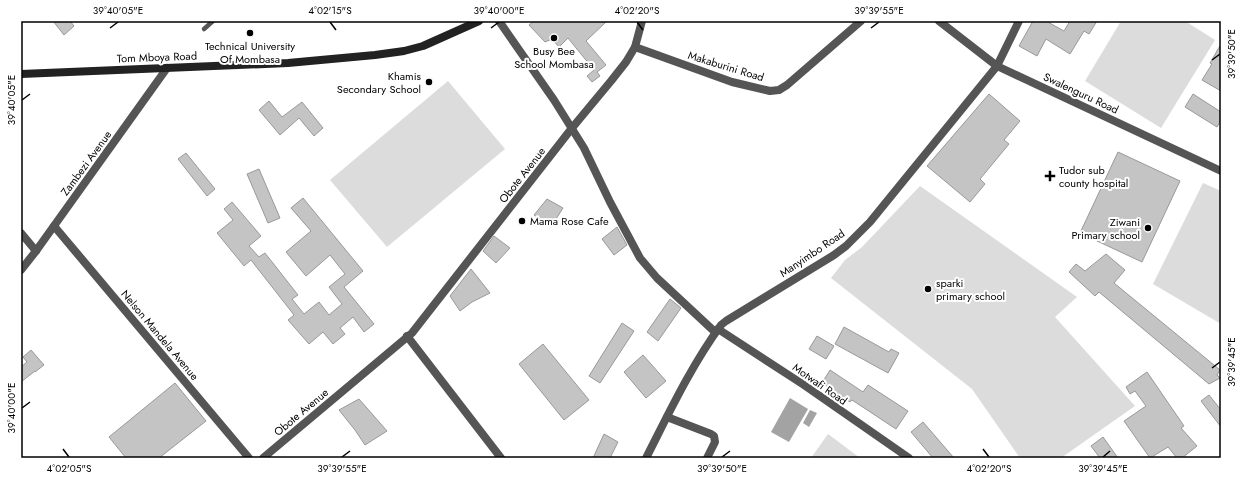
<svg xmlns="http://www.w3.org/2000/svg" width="1242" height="479" viewBox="0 0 1242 479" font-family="Jost,sans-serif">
<rect width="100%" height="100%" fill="#fff"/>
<g fill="#dcdcdc">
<polygon points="1121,21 1185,21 1215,40 1161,128 1085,81"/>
<polygon points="448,81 505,149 387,247 330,180"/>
<polygon points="1203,183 1221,191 1221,324 1153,284"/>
<polygon points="920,186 1077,297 1055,317 1135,406 1061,458 1020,458 972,389 831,278 845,260 862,247"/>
<polygon points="828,434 860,458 811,458"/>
</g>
<g fill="#a3a3a3">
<polygon points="790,398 808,409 789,442 771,432"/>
<polygon points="810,410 817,413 809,427 803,423"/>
</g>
<g fill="#c4c4c4" stroke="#999">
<polygon points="53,21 70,21 74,26 64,35"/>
<polygon points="534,21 607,21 586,41 606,65 597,72 600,76 592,82 587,76 594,70 568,38 559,47 552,39 545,42 529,25"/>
<polygon points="1033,21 1046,21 1064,31 1070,21 1097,21 1089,34 1084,31 1070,54 1046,39 1037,56 1019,46"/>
<polygon points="1221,44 1221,91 1202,80 1212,64 1210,63"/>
<polygon points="989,94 1020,121 1004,140 1009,144 980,179 985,184 970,202 927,166"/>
<polygon points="1193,94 1221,112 1221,120 1217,127 1185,107"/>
<polygon points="269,101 282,117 302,102 323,128 314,136 299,118 280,135 259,110"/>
<polygon points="1118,152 1180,181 1142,262 1080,233"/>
<polygon points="186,153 215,189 207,196 178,159"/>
<polygon points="259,169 280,218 268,223 247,174"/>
<polygon points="303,198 363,271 344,287 374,324 364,332 353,317 340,328 345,334 333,344 323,332 309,344 288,320 294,315 251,260 244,266 217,233 233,220 224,209 232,202 261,236 249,246 259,257 265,253 298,295 292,299 304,314 319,302 329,315 342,304 329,287 345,274 330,255 306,276 286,252 311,231 291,208"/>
<polygon points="547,199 563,208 551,227 534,215"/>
<polygon points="617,227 627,245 614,255 602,239"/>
<polygon points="494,236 510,248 496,263 483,251"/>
<polygon points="1106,254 1125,270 1114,283 1220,370 1217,375 1220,378 1209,384 1099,292 1095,296 1069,272 1076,264 1085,271"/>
<polygon points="471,269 490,293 472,302 460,311 450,296"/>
<polygon points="670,299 681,308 658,341 647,332"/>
<polygon points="622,323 634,331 600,383 589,376"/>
<polygon points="844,327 889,352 891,349 899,353 888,373 835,344"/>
<polygon points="817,336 834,346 826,359 809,349"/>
<polygon points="543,344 589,400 564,420 519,364"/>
<polygon points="31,350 44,365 35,372 35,371 21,382 21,367 27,362 23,357"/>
<polygon points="643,355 666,381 646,398 624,372"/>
<polygon points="830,370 863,392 868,385 908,411 896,429 852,400 850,402 822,383"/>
<polygon points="1147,372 1184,426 1181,428 1197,446 1182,458 1177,458 1168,447 1150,458 1124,421 1146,406 1135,391 1130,394 1126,387"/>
<polygon points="175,383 206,421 159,458 126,458 109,437"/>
<polygon points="1209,395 1221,410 1221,427 1201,401"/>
<polygon points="359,399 387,431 365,445 355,430 339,410"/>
<polygon points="923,422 954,458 933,458 911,432"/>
<polygon points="604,434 618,442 610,458 593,458"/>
<polygon points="1103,437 1118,458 1100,458 1091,446"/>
</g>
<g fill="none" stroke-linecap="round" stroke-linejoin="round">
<polyline stroke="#555" stroke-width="4.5" points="204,29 213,21"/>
<g stroke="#555" stroke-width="8">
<polyline points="499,21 554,100 584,148 610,202 640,258 657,278 715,332"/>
<polyline points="635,47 732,82 770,91 779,90 787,85 861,21"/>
<polyline points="54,226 249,458"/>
<polyline points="21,233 36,251"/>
<polyline points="21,270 36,251 167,68"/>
<polyline points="718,329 804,385 909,458"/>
<polyline points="407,336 501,458"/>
<polyline points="667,417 711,434 714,436 715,442 707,458"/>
<polyline points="263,458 412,333 572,128 611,81 626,62 635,47 642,21"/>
<path d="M646,458C669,413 691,366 721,325L726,321L834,255L846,246L870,222L997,66L1019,21"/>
</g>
<polyline stroke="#555" stroke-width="8" points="939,21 997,66 1221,171"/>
<polyline stroke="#222" stroke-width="8" points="21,74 288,63 375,55 404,51 423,46 479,21"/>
</g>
<path fill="none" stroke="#000" stroke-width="1.5" d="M330,22L336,30M637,22L643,30M110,28L118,22M491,28L499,22M871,28L879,22M1212,60L1220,54M22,100L30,94M1212,368L1220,362M22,408L30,402M63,449L69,457M983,449L989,457M342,457L350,451M722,457L730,451M1103,457L1110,451"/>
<g fill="#000" stroke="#fff" stroke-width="1.5">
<circle cx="250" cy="33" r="4"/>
<circle cx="554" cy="38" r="4"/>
<circle cx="429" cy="82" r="4"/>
<path d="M1048 170h4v4h4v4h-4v4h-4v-4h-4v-4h4z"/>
<circle cx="522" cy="221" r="4"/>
<circle cx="1148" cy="228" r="4"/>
<circle cx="928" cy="289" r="4"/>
</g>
<g text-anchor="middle" stroke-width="4" stroke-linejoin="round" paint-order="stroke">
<g font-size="11" fill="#000" stroke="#fff" text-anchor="start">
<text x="250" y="50" text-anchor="middle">Technical University<tspan x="250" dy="13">Of Mombasa</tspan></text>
<text x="554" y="55" text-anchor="middle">Busy Bee<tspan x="554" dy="13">School Mombasa</tspan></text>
<text x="421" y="80" text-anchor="end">Khamis<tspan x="421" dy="13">Secondary School</tspan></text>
<text x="1059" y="174">Tudor sub<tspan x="1059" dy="13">county hospital</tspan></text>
<text x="530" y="225">Mama Rose Cafe</text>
<text x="1140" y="226" text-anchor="end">Ziwani<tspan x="1140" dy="13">Primary school</tspan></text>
<text x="936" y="287">sparki<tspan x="936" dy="13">primary school</tspan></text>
</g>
<g font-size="11" fill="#000" stroke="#fff">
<text transform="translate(157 57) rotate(-2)" y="4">Tom Mboya Road</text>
<text transform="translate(726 66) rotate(17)" y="4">Makaburini Road</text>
<text transform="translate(1081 93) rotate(25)" y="4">Swalenguru Road</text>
<text transform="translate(86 163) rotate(-54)" y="4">Zambezi Avenue</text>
<text transform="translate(522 175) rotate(-52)" y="4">Obote Avenue</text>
<text transform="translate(812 253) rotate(-34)" y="4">Manyimbo Road</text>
<text transform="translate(160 335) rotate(50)" y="4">Nelson Mandela Avenue</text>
<text transform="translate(820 384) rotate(35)" y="4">Motwafi Road</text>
<text transform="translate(301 412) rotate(-40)" y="4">Obote Avenue</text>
</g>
</g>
<rect width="1242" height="479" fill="none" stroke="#ffffff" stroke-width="44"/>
<rect x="22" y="22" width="1198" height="435" fill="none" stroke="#000" stroke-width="1.5"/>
<g font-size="10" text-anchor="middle" fill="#000">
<text x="118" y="14">39°40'05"E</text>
<text x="330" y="14">4°02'15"S</text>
<text x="499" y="14">39°40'00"E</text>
<text x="637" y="14">4°02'20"S</text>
<text x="879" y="14">39°39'55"E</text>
<text transform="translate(1231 54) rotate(-90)" y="4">39°39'50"E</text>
<text transform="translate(11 100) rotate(-90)" y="4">39°40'05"E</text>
<text transform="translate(1231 362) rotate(-90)" y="4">39°39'45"E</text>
<text transform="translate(11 408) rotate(-90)" y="4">39°40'00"E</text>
<text x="69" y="472">4°02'05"S</text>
<text x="342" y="472">39°39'55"E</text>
<text x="722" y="472">39°39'50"E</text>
<text x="989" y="472">4°02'20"S</text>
<text x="1103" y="472">39°39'45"E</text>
</g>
</svg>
